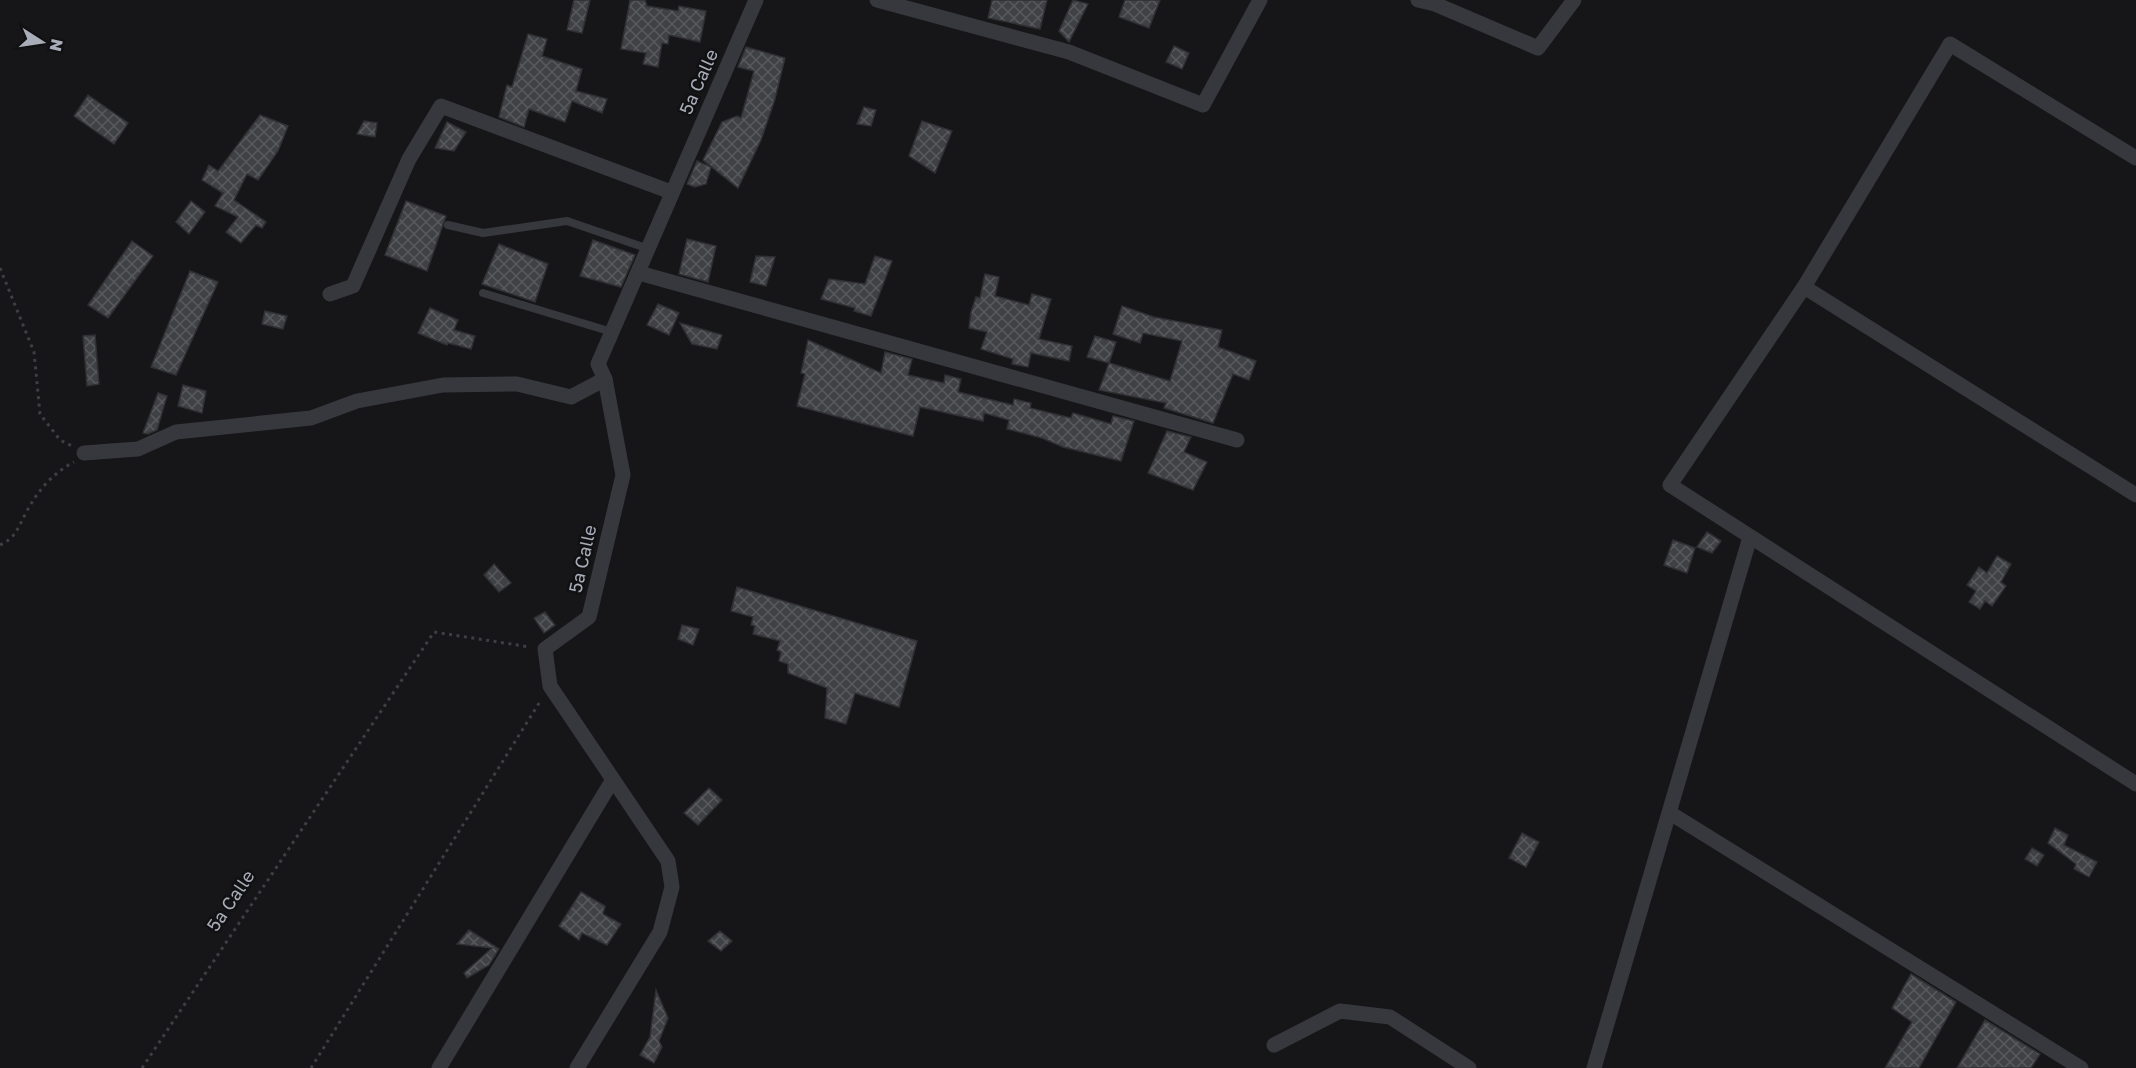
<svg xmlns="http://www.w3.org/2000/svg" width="2136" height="1068" viewBox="0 0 2136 1068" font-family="'Golos Text',sans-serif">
<defs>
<pattern id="building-cross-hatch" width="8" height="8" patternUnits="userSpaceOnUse" patternTransform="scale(1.5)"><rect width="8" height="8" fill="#404145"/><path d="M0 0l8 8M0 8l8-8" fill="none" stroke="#595a5e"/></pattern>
</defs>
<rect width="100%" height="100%" fill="#161618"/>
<g fill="url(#building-cross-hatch)" stroke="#303034" stroke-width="1.5">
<polygon points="574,0 590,0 582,33 567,30"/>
<polygon points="630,0 645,0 647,6 678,11 679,6 706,11 700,42 669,35 668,44 662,43 658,67 643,64 646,53 621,49"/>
<polygon points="992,0 1047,0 1040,29 988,18"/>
<polygon points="1073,0 1088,4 1069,42 1059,31"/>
<polygon points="1125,0 1160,0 1149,28 1119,17"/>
<polygon points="528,34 547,39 542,56 582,69 576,91 607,99 602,113 572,101 565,122 529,109 524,127 499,117 507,85 512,87"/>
<polygon points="1174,46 1189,53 1182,69 1166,62"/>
<polygon points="746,47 785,58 775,99 761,140 738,188 703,160 722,122 737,116 741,118 754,71 738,67"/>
<polygon points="88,95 128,123 114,144 74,116"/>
<polygon points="864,107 876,110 871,126 857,124"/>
<polygon points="260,115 288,126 278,151 258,180 247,174 234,200 266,222 262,228 256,225 241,243 226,232 238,217 215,206 223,193 202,180 209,165 218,171"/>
<polygon points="364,121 377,123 375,137 357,134"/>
<polygon points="922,121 952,131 935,173 909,156"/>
<polygon points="447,122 466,132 454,151 435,148"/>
<polygon points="697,161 711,167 706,184 695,187 687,184"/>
<polygon points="191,201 205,212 189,234 176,222"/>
<polygon points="406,201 446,216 427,271 385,255"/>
<polygon points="687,239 716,246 708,282 679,274"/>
<polygon points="593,240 635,255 621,287 580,276"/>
<polygon points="132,241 153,256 108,318 88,305"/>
<polygon points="499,244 548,264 535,302 482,284"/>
<polygon points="756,256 775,257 766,286 750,282"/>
<polygon points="875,256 892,261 871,316 854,311 855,308 821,299 829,279 865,284"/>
<polygon points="190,271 218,282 176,375 151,367"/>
<polygon points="985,274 999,277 995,296 1029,305 1032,294 1051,299 1039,339 1072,346 1069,361 1031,353 1028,367 1012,364 1013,359 981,349 987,332 969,328 971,312 976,297 980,298"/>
<polygon points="658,304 679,313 669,335 647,325"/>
<polygon points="1122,306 1154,317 1222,330 1218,347 1256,361 1249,380 1233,374 1213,423 1164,408 1166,403 1099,390 1109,363 1170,381 1182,341 1143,333 1140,343 1113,334"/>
<polygon points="430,308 458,320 454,330 475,336 471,349 448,343 447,345 418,333"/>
<polygon points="265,311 287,316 283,329 262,324"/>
<polygon points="680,323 722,335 717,349 692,344"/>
<polygon points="95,335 99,384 87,386 83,336"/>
<polygon points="1095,336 1116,342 1109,363 1087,357"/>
<polygon points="808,340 881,373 885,352 912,359 908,375 944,383 945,375 961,379 958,392 1013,405 1014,399 1031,403 1030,408 1071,418 1073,413 1111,424 1113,416 1134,421 1121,461 1063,447 1042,438 1007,429 1009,420 984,413 983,421 920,407 913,436 865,424 797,406 805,374 801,373"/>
<polygon points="183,385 206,391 202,413 178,406"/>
<polygon points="158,393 167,396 157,430 148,434 143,433"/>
<polygon points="1167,431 1191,437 1184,452 1207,462 1193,490 1148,473"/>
<polygon points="1707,532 1721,541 1712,553 1697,547"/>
<polygon points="1673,540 1695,548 1687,573 1664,565"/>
<polygon points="1997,556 2011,564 2001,582 2006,586 1992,606 1985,601 1980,609 1969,602 1976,591 1967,585 1979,567 1987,573"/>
<polygon points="494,564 511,583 499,592 484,575"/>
<polygon points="737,587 917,641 899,707 855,693 846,724 825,718 827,688 788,673 788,664 779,661 781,652 777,650 780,641 753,634 755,626 751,625 753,617 731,611"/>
<polygon points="545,612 555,625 544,633 534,618"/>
<polygon points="682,625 699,629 693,645 678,639"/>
<polygon points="709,788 722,800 698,825 684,813"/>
<polygon points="2055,828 2068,835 2064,845 2097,862 2089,877 2074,869 2076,864 2048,843"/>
<polygon points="1522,833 1539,842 1526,867 1509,858"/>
<polygon points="2032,848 2044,855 2037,866 2025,859"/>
<polygon points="581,892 605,906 603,914 621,924 607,945 582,933 579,940 559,926"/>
<polygon points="469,930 499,949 489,965 467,978 464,973 492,948 457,944"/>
<polygon points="720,931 732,941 721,951 708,941"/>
<polygon points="1911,974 1956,1002 1919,1068 1885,1068 1912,1022 1892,1008"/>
<polygon points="656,990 668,1018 659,1041 662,1047 654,1063 640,1055 650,1037"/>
<polygon points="1985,1020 2040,1054 2031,1068 1957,1068"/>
</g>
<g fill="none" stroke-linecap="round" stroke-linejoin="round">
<g stroke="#3d3f44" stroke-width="3" stroke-dasharray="3 4.5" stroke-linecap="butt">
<polyline points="0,268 34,352 40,414 60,440 72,446"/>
<path d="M0,545C16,538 18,527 26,513C37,491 53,473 74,462"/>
<polyline points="142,1068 434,632 530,647"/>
<polyline points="311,1068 541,700"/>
</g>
<g stroke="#37383d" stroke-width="8">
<polyline points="448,225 483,233 567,221 649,249"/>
<polyline points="483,293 612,332"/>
</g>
<g stroke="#37383d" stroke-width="15">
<polyline points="877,0 1069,52 1203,105 1260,0"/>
<polyline points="1418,0 1435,4 1538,48 1574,0"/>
<polyline points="2136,158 1950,44 1804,287 1670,485 2136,784"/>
<polyline points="639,273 1237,440"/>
<polyline points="1804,287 2136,495"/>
<polyline points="330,294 353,286 409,159 441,106 671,192"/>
<polyline points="84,453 138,449 176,432 311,418 357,401 443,385 517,384 571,397 605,379"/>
<polyline points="1670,813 2081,1068"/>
<polyline points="1274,1045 1340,1011 1390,1017 1469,1068"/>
<polyline points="439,1068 612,781"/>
<polyline points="577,1068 660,932 672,887 668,861 550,686 545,649 589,617 623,475 605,379 598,364 756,0"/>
<polyline points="1594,1068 1750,537"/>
</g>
</g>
<g text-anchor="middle" stroke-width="5" stroke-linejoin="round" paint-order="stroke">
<g font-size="18" fill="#a8adb8" stroke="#111113">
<text transform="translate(699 82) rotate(-66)" y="6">5a Calle</text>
<text transform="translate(583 559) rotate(-77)" y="6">5a Calle</text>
<text transform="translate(231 901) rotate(-56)" y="6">5a Calle</text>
</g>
</g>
<g transform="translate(42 42) rotate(102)" stroke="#111113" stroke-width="4.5" paint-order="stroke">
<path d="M0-4.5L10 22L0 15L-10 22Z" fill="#a8adb8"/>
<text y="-9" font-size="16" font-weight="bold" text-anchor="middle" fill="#a8adb8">N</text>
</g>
</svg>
